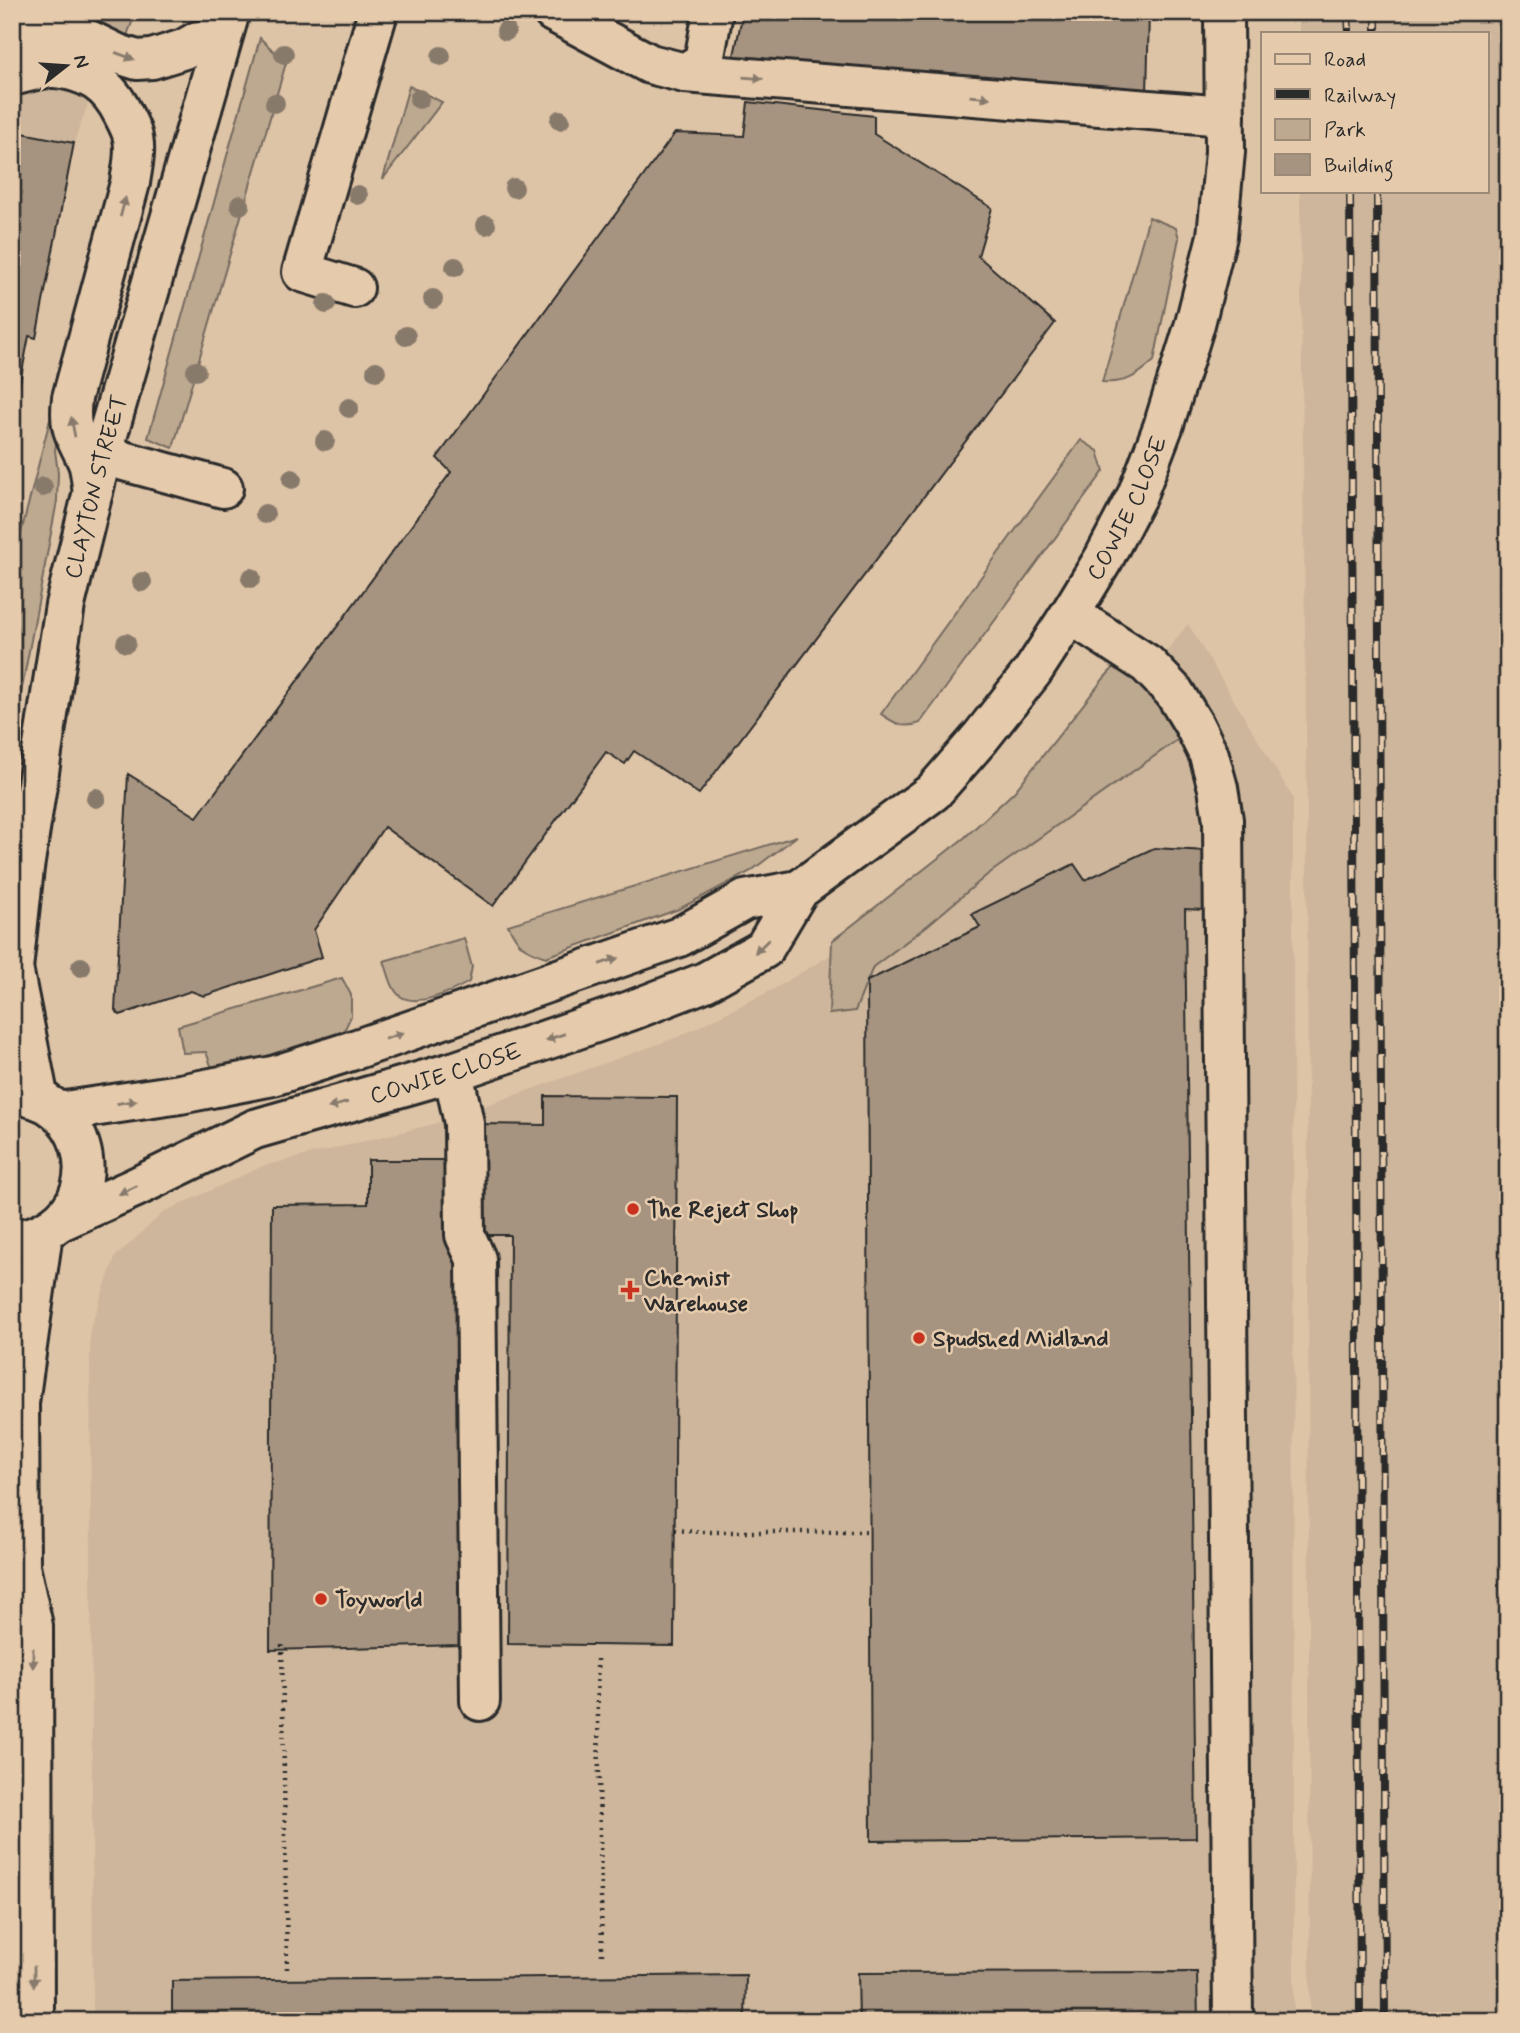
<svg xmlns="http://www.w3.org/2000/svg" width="1520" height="2033" viewBox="0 0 1520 2033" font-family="Mynerve,sans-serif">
<rect width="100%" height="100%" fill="#dec4a7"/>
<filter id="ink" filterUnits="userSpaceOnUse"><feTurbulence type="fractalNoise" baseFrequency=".0143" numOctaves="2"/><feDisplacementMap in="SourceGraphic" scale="14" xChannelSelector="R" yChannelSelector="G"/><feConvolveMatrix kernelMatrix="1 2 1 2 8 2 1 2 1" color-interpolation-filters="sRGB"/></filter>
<g filter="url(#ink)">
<g fill="#cdb69b">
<polygon points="12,12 121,12 74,143 12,397"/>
<polygon points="1299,12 1508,12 1508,2021 1310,2021 1307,811 1300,191 1487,191 1487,33 1299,33"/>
<polygon points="1188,624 1293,798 1294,2021 93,2021 90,1329 115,1257 164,1212 263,1166 434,1124 678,1037 774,989 885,922 1121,709"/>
</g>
<g fill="#bda890" stroke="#746a5e" stroke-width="2">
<polygon points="12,12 136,12 126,38 12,22"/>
<polygon points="260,38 286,63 173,448 148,438"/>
<polygon points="409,86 442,102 383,179"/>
<polygon points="112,177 63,405 55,450 58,473 57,501 12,742 12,568"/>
<path d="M1149,217L1176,228L1179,238L1154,361C1137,376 1126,384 1102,382Z"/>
<path d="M1081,440L1098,451L1104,471L920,723C903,729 896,724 881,714Z"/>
<polygon points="1118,663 1137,668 1187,733 987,875 928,925 873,967 855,1011 829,1014 832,941 964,838 1014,792 1105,677"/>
<path d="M797,836L751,871L679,909L546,957C523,949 519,947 508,925Z"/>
<path d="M464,938L472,967L469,982C453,991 417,1008 400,996C391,989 388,971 384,961Z"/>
<polygon points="342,978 351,995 351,1016 344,1031 317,1049 213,1071 206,1052 183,1053 178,1026"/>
</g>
<g fill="#a69480" stroke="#2b2b2b" stroke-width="2">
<polygon points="743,12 1149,12 1147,94 729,80"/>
<polygon points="748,102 874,116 874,134 992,208 978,256 1055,323 699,794 634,751 625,764 606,752 493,906 384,827 314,930 322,957 204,996 191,991 120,1015 115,1010 128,774 197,817 451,472 437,458 675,133 744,136"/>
<polygon points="12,131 74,143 36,338 29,336 16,403 12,402"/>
<polygon points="1154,848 1207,851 1206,910 1185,909 1196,1838 871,1841 867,981 980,927 972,914 1074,864 1085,880"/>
<polygon points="545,1096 677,1097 674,1646 508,1644 510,1235 478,1235 478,1124 545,1125"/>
<polygon points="368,1160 455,1160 461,1645 270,1650 272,1205 368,1204"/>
<polygon points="1197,1972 1198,2021 859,2021 858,1973"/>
<polygon points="746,1975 745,2021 172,2021 172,1981"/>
</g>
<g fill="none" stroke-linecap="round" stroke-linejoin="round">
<defs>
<g id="minor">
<polyline points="553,12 650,64 685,73 704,61 713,12"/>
<polyline points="12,36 51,34 87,39 118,54 137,60 152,59 184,49 198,41 222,37"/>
<polyline points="685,73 1225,116"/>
<path d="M12,76C26,73 40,67 55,68C88,71 109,85 123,114C126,120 130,127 132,134C137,150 132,167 130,183L72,398C68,432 76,434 88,463C91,472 91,482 93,492"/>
<polyline points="354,288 302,272 378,12"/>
<polyline points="102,455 223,488"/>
<polyline points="1070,614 1147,664 1174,692 1194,725 1209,755 1218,788 1223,820 1233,2021"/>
<polyline points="453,1072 464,1123 465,1235 476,1259 480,1701"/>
<polyline points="59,1112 180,1094 273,1076 357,1049 679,937 745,900 799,890"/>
<path id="s1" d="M63,1220L134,1188L255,1129L453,1072L630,1011L705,982L764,949L799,890L933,792L981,737L1033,671L1070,614L1104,558L1137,495L1163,427L1195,324L1217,236L1225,152L1224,12"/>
</g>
<g id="major">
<polyline points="14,973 39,1100"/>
<path id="s2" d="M12,978L24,868L65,605L102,455L230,12"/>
<path d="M12,1095C82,1094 110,1188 53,1226C41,1234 27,1240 12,1239"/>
<polyline points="34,2021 33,1626 20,1567 19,1403 43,1233"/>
</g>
</defs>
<use href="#minor" stroke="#2b2b2b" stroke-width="44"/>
<use href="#major" stroke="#2b2b2b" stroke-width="44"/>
<g stroke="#2b2b2b" stroke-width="4.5" stroke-dasharray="2 5" stroke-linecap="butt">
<polyline points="675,1530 702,1532 870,1532"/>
<polyline points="282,1645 287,1970"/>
<polyline points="597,1659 602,1955"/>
</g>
<use href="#minor" stroke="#e5caac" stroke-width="38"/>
<use href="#major" stroke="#e5caac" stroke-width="38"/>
<defs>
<g id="rail">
<polyline points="1348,12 1349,33"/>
<polyline points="1376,12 1376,33"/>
<polyline points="1350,191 1356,1146 1360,2021"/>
<polyline points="1377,191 1385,2021"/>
</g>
</defs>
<use href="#rail" stroke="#2b2b2b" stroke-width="8"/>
<use href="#rail" stroke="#e5caac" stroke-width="5" stroke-dasharray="16" stroke-linecap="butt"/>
</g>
<g fill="#887a6b">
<circle cx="506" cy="31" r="10"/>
<circle cx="284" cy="54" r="10"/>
<circle cx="441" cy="56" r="10"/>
<circle cx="419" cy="99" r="10"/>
<circle cx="275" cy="103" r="10"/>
<circle cx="560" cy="120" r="10"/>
<circle cx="514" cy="188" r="10"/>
<circle cx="358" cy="195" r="10"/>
<circle cx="240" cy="205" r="10"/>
<circle cx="486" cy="225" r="10"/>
<circle cx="455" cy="267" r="10"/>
<circle cx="433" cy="299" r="10"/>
<circle cx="326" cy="304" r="10"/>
<circle cx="406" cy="336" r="10"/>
<circle cx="196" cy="371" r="10"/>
<circle cx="376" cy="371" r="10"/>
<circle cx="349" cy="408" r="10"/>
<circle cx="325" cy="441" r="10"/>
<circle cx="292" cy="479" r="10"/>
<circle cx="43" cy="487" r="10"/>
<circle cx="265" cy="514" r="10"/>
<circle cx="251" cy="578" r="10"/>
<circle cx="142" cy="582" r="10"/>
<circle cx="126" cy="643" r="10"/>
<circle cx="96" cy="798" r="10"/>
<circle cx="81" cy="967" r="10"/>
</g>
<defs><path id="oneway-solid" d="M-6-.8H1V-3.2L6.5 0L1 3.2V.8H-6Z" transform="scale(1.75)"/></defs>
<g fill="#887a6c">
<use href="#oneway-solid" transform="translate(125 56) rotate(20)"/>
<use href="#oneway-solid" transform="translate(753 78) rotate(5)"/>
<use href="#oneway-solid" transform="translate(980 97) rotate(5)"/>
<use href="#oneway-solid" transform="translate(123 207) rotate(-75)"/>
<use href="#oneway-solid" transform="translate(73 427) rotate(-101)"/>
<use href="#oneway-solid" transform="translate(762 946) rotate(136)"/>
<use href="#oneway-solid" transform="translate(609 961) rotate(-19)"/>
<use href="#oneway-solid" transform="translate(394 1036) rotate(-19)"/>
<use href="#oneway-solid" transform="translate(555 1037) rotate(161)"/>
<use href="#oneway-solid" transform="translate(127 1102) rotate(-9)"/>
<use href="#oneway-solid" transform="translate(338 1105) rotate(164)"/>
<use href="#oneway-solid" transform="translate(128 1190) rotate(155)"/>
<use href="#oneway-solid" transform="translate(33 1658) rotate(90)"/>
<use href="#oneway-solid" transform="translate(34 1976) rotate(90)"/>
</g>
</g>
<g fill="#c8321e" stroke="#e5caac" stroke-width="2.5">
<circle cx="633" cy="1209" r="7"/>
<path d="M626.5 1279.5h7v7h7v7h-7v7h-7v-7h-7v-7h7z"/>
<circle cx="919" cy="1338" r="7"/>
<circle cx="321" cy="1599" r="7"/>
</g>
<g text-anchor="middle" stroke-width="5" stroke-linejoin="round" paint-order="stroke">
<g font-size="23" fill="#2b2b2b" stroke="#e5caac">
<text dy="8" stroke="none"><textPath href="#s2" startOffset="499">CLAYTON STREET</textPath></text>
<text dy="8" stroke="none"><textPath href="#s1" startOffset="1334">COWIE CLOSE</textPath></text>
<text dy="8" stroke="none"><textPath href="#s1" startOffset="411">COWIE CLOSE</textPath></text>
</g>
<g font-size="23" font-weight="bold" fill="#2b2b2b" stroke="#e5caac" text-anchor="start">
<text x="647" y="1217">The Reject Shop</text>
<text x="644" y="1285">Chemist<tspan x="644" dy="26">Warehouse</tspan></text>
<text x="933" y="1346">Spudshed Midland</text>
<text x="335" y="1607">Toyworld</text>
</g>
</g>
<rect width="1520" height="2033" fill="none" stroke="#e5caac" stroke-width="42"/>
<rect x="21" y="21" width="1478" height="1991" fill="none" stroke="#2b2b2b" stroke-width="2.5" filter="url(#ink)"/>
<rect x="1261" y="32" width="228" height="161" fill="#e5caac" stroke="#9b8a78" stroke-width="2"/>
<rect x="1275" y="54" width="35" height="10" fill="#e5caac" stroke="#9b8a78" stroke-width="2"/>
<text x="1324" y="66" font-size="21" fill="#2b2b2b">Road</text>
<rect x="1275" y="89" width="35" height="10" fill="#2b2b2b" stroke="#9b8a78" stroke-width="2"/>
<text x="1324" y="102" font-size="21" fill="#2b2b2b">Railway</text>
<rect x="1275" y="119" width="35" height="21" fill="#bda890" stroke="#9b8a78" stroke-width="2"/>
<text x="1324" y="136" font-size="21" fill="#2b2b2b">Park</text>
<rect x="1275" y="154" width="35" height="21" fill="#a69480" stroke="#9b8a78" stroke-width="2"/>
<text x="1324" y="172" font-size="21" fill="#2b2b2b">Building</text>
<g transform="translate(66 66) rotate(73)" stroke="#e5caac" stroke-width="5" paint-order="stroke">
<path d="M0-5L12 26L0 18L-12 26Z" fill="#2b2b2b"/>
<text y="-10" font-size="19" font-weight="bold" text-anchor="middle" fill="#2b2b2b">N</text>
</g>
</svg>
